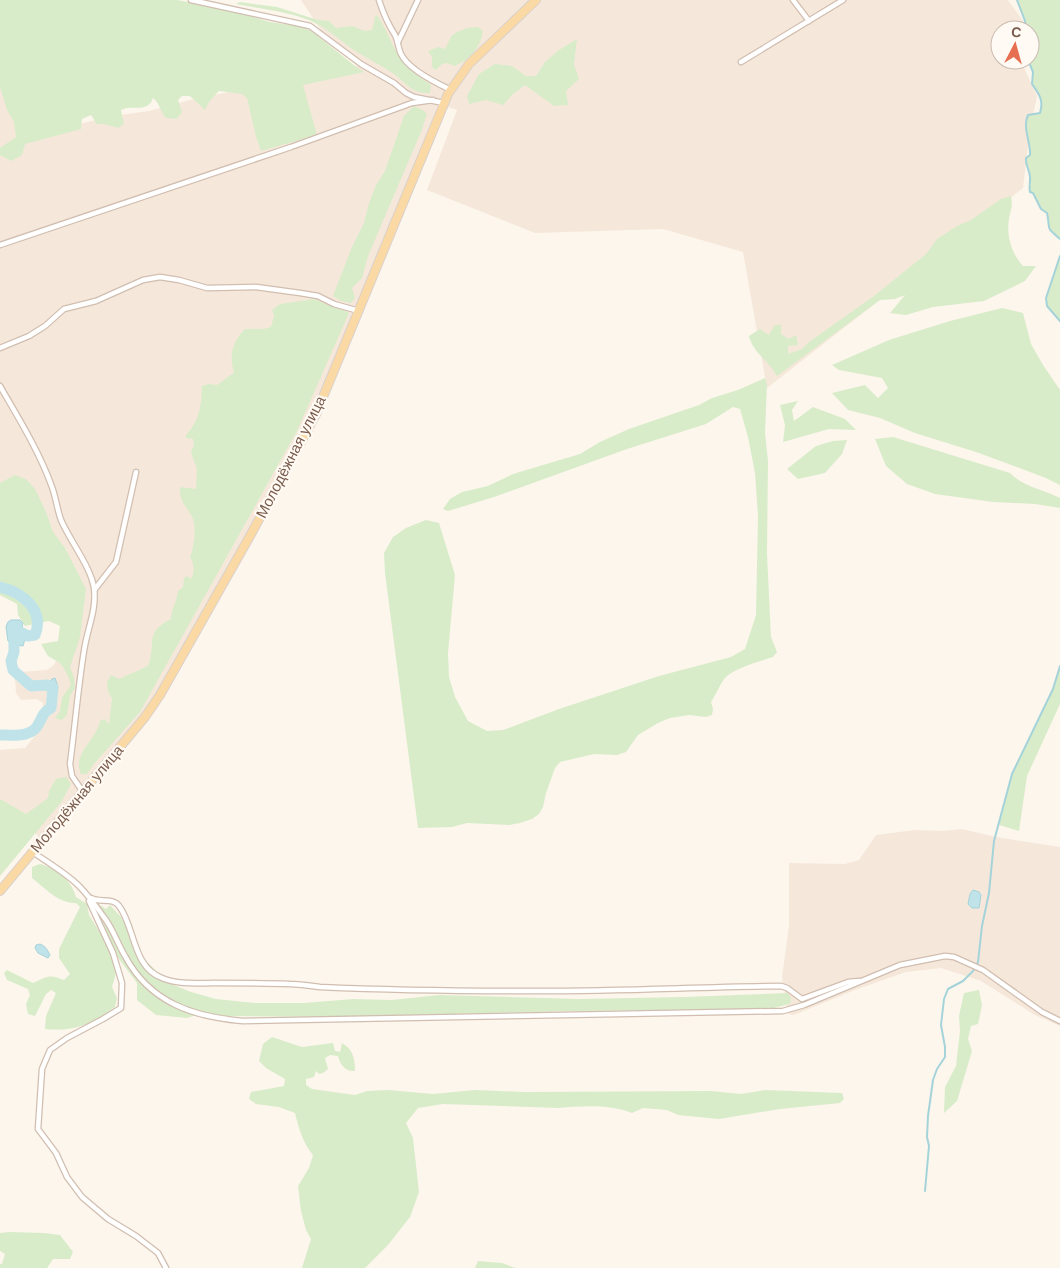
<svg xmlns="http://www.w3.org/2000/svg" width="1060" height="1268" viewBox="0 0 1060 1268" font-family="'DM Sans',sans-serif">
<rect width="100%" height="100%" fill="#fdf6ec"/>
<g fill="#f5e8da">
<polygon points="301,0 1008,0 1026,25 1025,30 1000,30 1000,60 1022,60 1022,63 1037,96 1030,130 1023,188 767,388 743,252 663,229 535,233 427,190 457,110 438,104 299,451 161,701 42,839 0,806 0,750 25,748 38,732 43,714 43,703 37,699 21,700 16,693 15,678 20,672 47,670 54,665 63,646 70,621 0,506 0,76 20,140 106,117 149,111 190,100 360,65 323,33"/>
<polygon points="962,829 996,837 1060,847 1060,1026 1035,1015 981,981 941,968 906,972 855,990 794,1015 788,1014 782,977 789,926 789,863 845,864 859,860 876,835 915,830 943,831"/>
</g>
<g fill="#d8ecc9">
<path d="M0,0H177L223,8L270,22L304,27L314,33L355,66L364,72L303,85L317,135L261,151L256,137L247,98L242,94L219,91L209,102L205,110L190,96H182L178,100L182,112L177,119L166,118C160,112 160,103 153,98C148,114 132,104 121,110L124,124L118,128L104,124H97L91,115L82,119L81,129L25,144L22,155L11,161L0,155V148L16,137L14,122L7,110L0,87Z"/>
<path d="M1017,0H1060V239C1044,225 1051,231 1047,213L1041,209L1033,193L1030,192C1029,187 1030,184 1030,179C1031,172 1025,166 1026,158L1030,155C1031,143 1022,127 1028,115L1040,113C1044,100 1039,94 1032,84L1033,72L1028,60H1030V30H1026L1025,21Z"/>
<path d="M240,2L277,7L318,20L329,21L336,28L352,26L365,31L372,30L376,14C386,27 390,42 399,56C406,68 420,77 431,85L430,93C409,94 406,81 391,72C380,65 367,58 355,51C341,41 327,28 311,21C287,11 261,9 236,4Z"/>
<path d="M478,27L483,31C481,47 469,61 454,66L448,63L442,64L436,70L432,67V57L428,51L438,47L445,49C448,45 448,41 451,37C457,30 469,27 478,27Z"/>
<polygon points="577,39 574,64 579,79 566,91 568,105 554,106 525,85 513,94 503,105 486,100 469,104 467,96 479,74 495,64 512,66 526,76 536,76 545,62 559,50"/>
<polygon points="414,106 423,110 427,114 421,132 368,256 362,278 352,288 355,298 351,303 341,301 333,296 352,247 364,223 369,203 376,185 385,171 404,116"/>
<path d="M1011,196C1013,207 1011,209 1009,219C1006,236 1012,254 1023,266H1036L1025,281L984,301L933,307L906,315L890,313L905,295L895,299L880,300L777,376C769,361 753,353 749,336L760,329L769,335L774,326L781,324V334L789,339L796,335L798,345L788,346V354L802,349L809,342L874,296L926,254L937,239L957,226L971,220L1001,199Z"/>
<polygon points="1060,256 1060,321 1047,306 1046,298"/>
<path d="M315,299C327,306 338,307 349,313L297,431L140,712L93,765L87,774H81C72,753 96,741 100,721L104,719L109,724L112,699L108,691L107,682L111,675L119,679L148,666C157,643 143,633 171,619C171,610 177,601 178,591L183,587L184,578L187,576L191,579C195,571 194,564 190,557C194,548 197,525 192,517C186,506 179,501 180,487L196,489L197,469L191,453L192,449L194,446L193,439L186,438V435C200,420 201,406 202,386L209,384L217,385C223,381 228,376 234,373C229,355 232,342 245,329H264L271,327L274,316L272,310L280,304Z"/>
<polygon points="1002,308 1023,313 1031,344 1043,365 1060,390 1060,485 1046,478 976,452 915,433 880,418 848,410 832,393 865,385 878,398 888,388 882,378 839,370 832,365 889,340 950,321"/>
<path d="M765,378L767,384L765,433L768,461L767,554L771,637L777,652L773,657C760,661 735,668 725,678C721,682 716,695 711,702L713,709L712,715L706,717L689,715L670,718L658,723L638,735L626,752L617,755L594,754L560,762L555,768L546,793L543,807L539,814L532,819L520,823L509,825L467,823L452,827L418,828L385,573L384,553L393,537L406,528L426,520L439,523L455,575L448,653L449,677L455,697L468,721L487,731L503,730L559,709L659,676L731,657L745,649L756,615L758,516L755,473L748,437L740,409L733,407L706,424L627,449L494,497L448,511L443,509L450,499L462,492L488,486L513,474L580,454L600,442L629,429L699,405L712,398L738,390Z"/>
<polygon points="798,401 792,410 794,421 813,407 845,419 856,430 829,429 783,442 785,425 780,405"/>
<path d="M893,437L1010,473C1022,486 1044,490 1060,498V508L1035,504L993,502L935,494L907,484L886,466L875,439Z"/>
<polygon points="847,440 842,454 825,473 798,479 787,469 816,446 833,441"/>
<polygon points="15,475 26,479 35,489 46,512 53,532 65,548 86,589 80,637 70,667 74,678 75,688 70,696 67,715 62,720 55,718 60,711 62,698 71,685 68,676 63,667 60,663 48,656 41,644 58,641 60,626 49,621 25,626 18,615 17,604 0,595 0,483"/>
<polygon points="1060,666 1060,704 1027,776 1019,831 999,825 1012,774 1053,689"/>
<polygon points="66,777 71,784 62,801 0,876 0,799 26,814 48,798 49,791 56,779"/>
<path d="M40,864C56,868 72,881 76,897L87,904L89,915L104,939L111,955L116,973L112,987L117,998L115,1007C91,1024 75,1032 45,1029L46,1016L56,993L51,990L46,994L35,1016L28,1014L26,1004L30,995L28,989L7,980L4,973L7,970L33,983C48,976 49,974 64,980L70,974L59,958V949L80,907L76,903C59,904 45,888 32,878V867Z"/>
<polygon points="97,903 106,909 110,905 121,917 145,960 169,983 191,992 216,999 255,1003 304,1003 353,999 392,1000 439,995 578,999 684,997 788,993 791,998 790,1004 769,1009 574,1011 333,1017 220,1016 203,1013 187,1018 156,1015 137,1000 137,983 119,959 95,910"/>
<polygon points="979,990 982,1005 978,1024 971,1026 968,1039 972,1051 957,1101 944,1113 945,1087 956,1066 960,1031 959,1016 964,993"/>
<path d="M272,1037L302,1047L333,1043L335,1051L340,1052L342,1043C353,1049 355,1059 355,1071C346,1072 340,1065 338,1056L330,1055L325,1058L328,1069L323,1073L319,1074L316,1071L314,1077L306,1079V1085L312,1089L355,1095L367,1091L388,1090L433,1094L475,1090L525,1092L711,1091L741,1094L765,1090L842,1093L844,1099L840,1103L780,1109L719,1119L678,1115L667,1110L643,1108L632,1113C609,1104 582,1106 559,1108L443,1104L418,1108L406,1123L413,1138L419,1192L410,1217L388,1245L365,1268H302L311,1239L306,1230L301,1211L298,1186L309,1168L313,1155C303,1143 299,1129 295,1113L279,1107L256,1104L249,1099L251,1092L284,1086L285,1079L266,1068L259,1061L263,1044Z"/>
<polygon points="10,1232 44,1233 60,1235 73,1252 70,1259 53,1259 47,1268 0,1268 0,1264 2,1264 5,1254 0,1251 0,1233"/>
<polygon points="478,1261 502,1263 515,1268 475,1268"/>
</g>
<g fill="#bfe3e8" stroke="#a5d3da">
<path d="M11,620H20L23,623L22,627C28,632 25,639 23,646L12,644L8,641L6,627L8,622Z"/>
<polygon points="55,678 58,687 54,703 51,704 51,691 46,686 52,679"/>
<polygon points="973,890 979,892 981,895 979,908 972,908 968,904 970,894"/>
<path d="M40,944C45,946 47,949 50,955L48,958L38,953L35,948L36,945Z"/>
</g>
<g fill="none" stroke-linecap="round" stroke-linejoin="round">
<g stroke="#a5d3da" stroke-width="2">
<polyline points="1017,0 1025,21 1026,30"/>
<polyline points="1030,44 1030,47"/>
<path d="M1028,60L1033,72L1032,84C1039,94 1044,100 1040,113L1028,115C1022,127 1031,143 1030,155L1026,158C1025,166 1031,172 1030,179C1030,184 1029,187 1030,192L1033,193L1041,209L1047,213C1051,231 1044,225 1060,239"/>
<polyline points="1060,256 1046,298 1047,306 1060,321"/>
<polyline points="925,1191 929,1146 927,1137 928,1116 933,1080 937,1069 945,1057 945,1047 941,1025 944,999 948,989 963,981 973,971 978,962 982,926 989,893 994,841 1012,774 1053,689 1060,666"/>
</g>
<path stroke="#bfe3e8" stroke-width="11" d="M0,587C22,592 45,610 35,635L28,636L20,632L14,636V652L11,661L13,670L31,686L47,685L53,688L51,708C43,712 43,716 39,723C33,738 13,735 0,735"/>
<defs>
<g id="minor">
<polyline points="191,0 310,26 361,64 394,83 406,93 414,97 444,103"/>
<path d="M379,0C383,13 388,24 395,35C398,41 398,48 401,54C408,69 436,83 451,90"/>
<polyline points="793,0 809,21"/>
<polyline points="398,42 418,0"/>
<polyline points="741,62 843,0"/>
<polyline points="0,245 291,147 412,103 433,100"/>
<polyline points="0,348 29,336 45,326 64,309 96,301 143,280 160,277 179,280 207,288 256,287 300,293 318,296 334,304 359,311"/>
<path d="M0,386C19,419 39,451 52,487C56,498 57,509 61,520C70,541 91,567 94,588C97,610 87,629 84,651C78,688 75,726 70,764L72,776L83,792"/>
<polyline points="95,589 116,562 136,472"/>
<path d="M33,852C48,863 66,873 79,886C88,895 96,906 103,916C113,928 117,943 125,956C150,1003 194,1017 243,1021L783,1011L804,1005L900,965L945,956L954,957L983,970L1042,1012L1060,1021"/>
<path d="M91,898C99,903 113,897 119,906C135,926 132,967 162,978C179,985 197,983 214,983C240,983 265,983 290,984C300,984 310,986 320,987C387,990 454,991 520,991C608,992 694,987 781,986L787,988L802,999L848,982L859,981"/>
<polyline points="89,901 113,953 122,983 121,1008 103,1019 67,1038 50,1050 42,1069 38,1129 56,1153 67,1177 82,1197 108,1219 136,1236 158,1253 166,1268"/>
</g>
<polyline id="primary" points="0,891 145,717 160,695 250,536 316,414 448,94 469,64 536,0"/>
</defs>
<use href="#minor" stroke="#d1beb0" stroke-width="7"/>
<use href="#primary" stroke="#dad1cd" stroke-width="10"/>
<use href="#minor" stroke="#fff" stroke-width="4.5"/>
<use href="#primary" stroke="#fbd9a5" stroke-width="8"/>
</g>
<g text-anchor="middle" stroke-width="4.5" stroke-linejoin="round" paint-order="stroke">
<g font-size="15" fill="#7a5c4d" stroke="#fffaf3">
<text transform="translate(291 457) rotate(-63)" y="5">Молодёжная улица</text>
<text transform="translate(77 799) rotate(-50)" y="5">Молодёжная улица</text>
</g>
</g>
<g transform="translate(1015 45) rotate(6)"><circle r="24" fill="#fffaf3" stroke="#cabbb1"/>
<path d="M0-4L9 19L0 12L-9 19Z" fill="#e76f51"/>
<text y="-8" font-size="14" font-weight="bold" text-anchor="middle" fill="#7a5c4d">С</text>
</g>
</svg>
